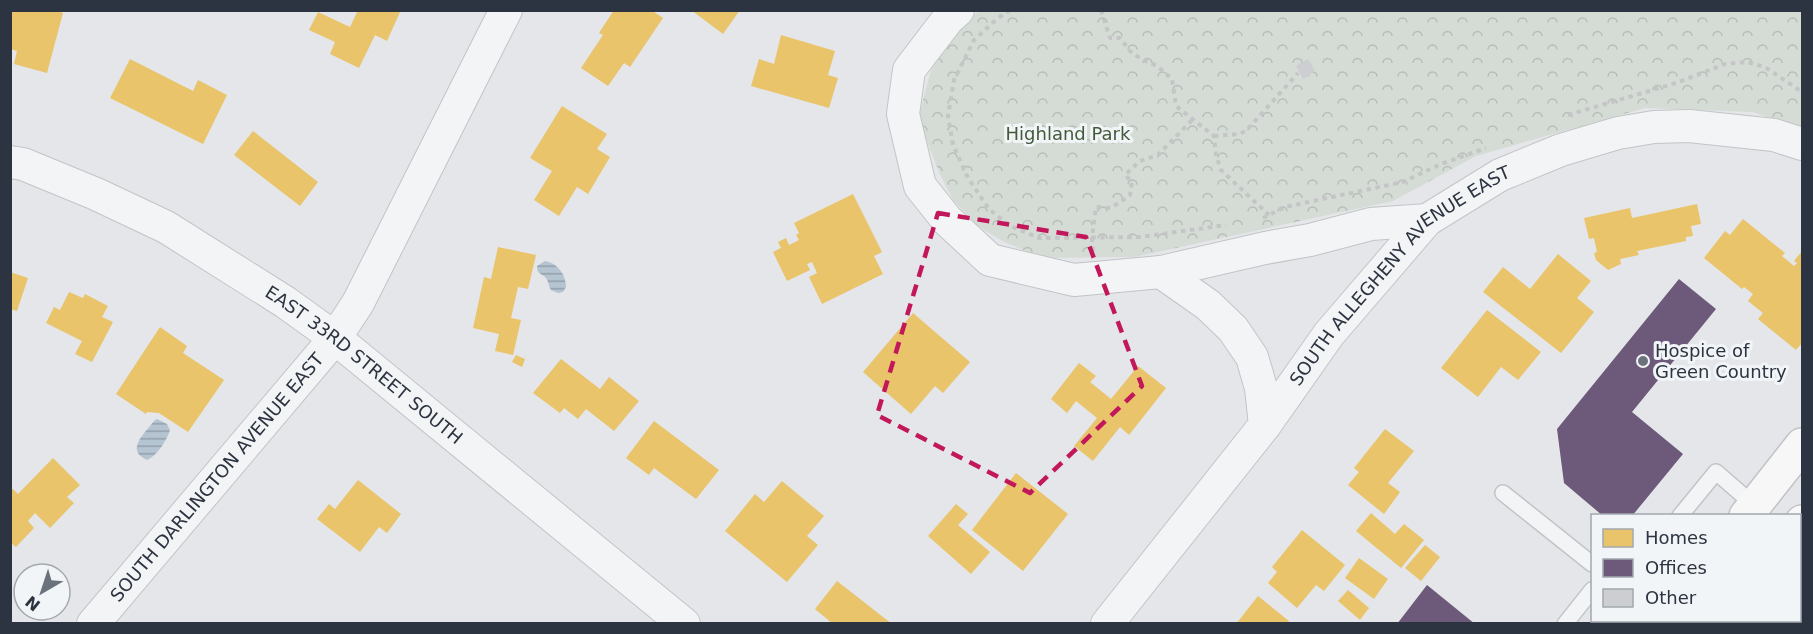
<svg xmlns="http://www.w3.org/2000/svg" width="1813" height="634" viewBox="0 0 1813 634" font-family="'DejaVu Sans',sans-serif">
<defs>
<pattern id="park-crowns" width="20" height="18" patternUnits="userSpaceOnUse" patternTransform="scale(1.5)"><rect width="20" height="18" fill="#d5dcd5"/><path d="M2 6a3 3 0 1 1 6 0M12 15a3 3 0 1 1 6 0" fill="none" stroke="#b7bdb8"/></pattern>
<pattern id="water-rules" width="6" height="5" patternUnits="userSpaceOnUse" patternTransform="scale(1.5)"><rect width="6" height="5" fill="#b5c4d1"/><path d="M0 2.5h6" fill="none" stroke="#93a0ab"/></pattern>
</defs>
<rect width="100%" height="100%" fill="#e4e6e9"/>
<polygon fill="url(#park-crowns)" points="980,11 1802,11 1802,130 1753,112 1645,108 1476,156 1393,201 1134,257 1043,258 1004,242 978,226 953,200 939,172 918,119 931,70 968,18"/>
<g fill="url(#water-rules)">
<path d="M545,261C557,263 566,274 566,287L563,292L558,293L551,290C548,286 549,282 546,278C542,273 537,275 537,266Z"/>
<path d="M157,419L167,424L170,430C167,440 157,456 147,460C125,450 144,434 154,421Z"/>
</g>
<g fill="#e9c46a">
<polygon points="10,10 55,10 63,13 47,73 14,64 17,51 10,49"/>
<polygon points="358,10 401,10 387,41 375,35 359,68 330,54 335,42 309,30 318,12 350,27"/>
<polygon points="614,10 651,10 663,18 630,67 624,63 608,86 581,68 603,35 599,33"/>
<polygon points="691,10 740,10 723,34"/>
<polygon points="781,35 835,51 828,75 838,78 829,108 751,86 759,59 774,64"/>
<polygon points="130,59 193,91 198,80 227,95 203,144 110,98"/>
<polygon points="562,106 607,134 597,149 610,157 588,194 577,187 559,216 534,200 552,171 530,158"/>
<polygon points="253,131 318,182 300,206 234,155"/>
<polygon points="853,194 882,252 874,256 883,274 822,304 809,277 817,273 812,262 807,264 810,270 787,281 773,252 781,248 778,242 786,238 789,245 799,240 796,235 799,233 794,223"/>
<polygon points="1697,204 1701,224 1691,226 1693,236 1686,237 1686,241 1637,251 1639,255 1620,259 1621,264 1608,270 1596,260 1594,253 1597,252 1594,238 1589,239 1584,218 1630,208 1632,218"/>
<polygon points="1743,219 1785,253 1782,256 1794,266 1797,263 1794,261 1802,251 1802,343 1796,350 1758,319 1763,313 1748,301 1753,294 1744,287 1742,289 1704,258 1725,231 1730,235"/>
<polygon points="498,247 536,255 528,289 518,287 511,318 521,320 513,355 495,351 499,334 473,328 484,277 491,279"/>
<polygon points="1558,254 1591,281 1577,298 1594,312 1561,353 1483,292 1503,267 1530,289"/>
<polygon points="10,272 28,278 17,311 10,309"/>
<polygon points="69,292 83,298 85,294 108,306 102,317 113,322 92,362 75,354 82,341 46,323 54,307 60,310"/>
<polygon points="1487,310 1541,352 1518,380 1501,367 1478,397 1441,368"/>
<polygon points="913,313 970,362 943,393 935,386 911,414 863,372"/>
<polygon points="160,327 187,346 183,353 224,380 188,432 159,413 147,412 146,414 116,394"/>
<polygon points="516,355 525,359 522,367 512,362"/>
<polygon points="561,359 600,389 609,377 639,401 614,431 586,409 578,419 564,408 560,413 533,393"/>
<polygon points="1079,363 1096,376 1090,382 1111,399 1138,366 1166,388 1129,435 1120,427 1093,461 1074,446 1097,418 1076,401 1067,413 1051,399"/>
<polygon points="654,421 719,470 696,499 654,468 649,475 626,458"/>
<polygon points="1385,429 1414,451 1388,483 1400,492 1384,514 1348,485 1359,472 1354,468"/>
<polygon points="53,458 80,485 67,497 74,503 50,528 35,513 28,521 34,528 16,547 10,542 10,491 13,489 18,494"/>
<polygon points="1016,473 1068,514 1023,571 972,530"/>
<polygon points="358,480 401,514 387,533 379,527 360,552 317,519 329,504 335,509"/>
<polygon points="782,481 824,516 807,536 818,545 787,582 725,531 755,494 764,502"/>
<polygon points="956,504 968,514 958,525 990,552 971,574 928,536"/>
<polygon points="1371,513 1395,534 1404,524 1424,540 1401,568 1356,531"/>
<polygon points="1302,530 1345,565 1324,591 1316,585 1297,608 1268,583 1277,572 1272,567"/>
<polygon points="1425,545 1440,557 1421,581 1405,568"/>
<polygon points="1359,558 1388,579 1374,599 1345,578"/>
<polygon points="837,581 892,624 833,624 815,609"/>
<polygon points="1348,590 1369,608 1360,620 1338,601"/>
<polygon points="1258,596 1289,621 1287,624 1236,624"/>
</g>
<g fill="#6d597a">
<polygon points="1679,279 1716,309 1632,412 1683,454 1632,516 1603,516 1564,483 1557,429"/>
<polygon points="1427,585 1475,624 1397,624"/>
</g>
<polygon fill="#ccced1" points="1308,59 1315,71 1303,79 1296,66"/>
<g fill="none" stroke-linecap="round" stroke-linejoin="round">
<defs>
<g id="service">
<polyline points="1503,493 1592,564"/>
<polyline points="1680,516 1716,472 1754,505"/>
<polyline points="1631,620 1634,624"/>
<polyline points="1565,624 1592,590"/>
</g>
<g id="minor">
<polyline points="958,10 948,19 909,70 903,114 920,186 947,220 990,260 1074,280 1161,272 1265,248 1310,240 1371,224 1427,220"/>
<path id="s1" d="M10,162L23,164L96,194L166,227L285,302L335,338L684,624"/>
<polyline points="1161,272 1208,305 1233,329 1252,357 1261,388 1265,425"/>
<path id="s2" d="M93,624L335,338L358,303L506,10"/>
<path id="s3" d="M1107,624L1265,425L1329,334L1427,220L1500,175L1561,150L1618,133L1654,127L1689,126L1774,135L1802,144"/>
</g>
<g id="primary">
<polyline points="1746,516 1802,445"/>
<polyline points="1800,526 1802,522"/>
<polyline points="1660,624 1662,620"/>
<polyline points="1721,624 1723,620"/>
</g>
</defs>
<use href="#service" stroke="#c2c4c7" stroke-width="18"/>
<use href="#minor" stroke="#c2c4c7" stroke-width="34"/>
<use href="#primary" stroke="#c1c3c6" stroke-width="36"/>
<g stroke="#c5c5c8" stroke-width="4" stroke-dasharray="4.5 4.5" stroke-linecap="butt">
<polyline points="1010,10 998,18 974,40 954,80 948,116 953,145 968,178 989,209 1010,226 1039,238 1140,237 1226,225"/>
<polyline points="1101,10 1110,38 1120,38 1130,51 1141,59 1157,66 1172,79 1176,106 1214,136 1216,155 1221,170 1269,215"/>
<polyline points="1568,115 1676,83 1725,64 1747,62 1765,67 1802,92"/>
<polyline points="1214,136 1239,134 1246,131 1298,73"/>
<polyline points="1263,218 1285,207 1403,182 1441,164 1486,148"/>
<polyline points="1093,251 1092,238 1096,207 1111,208 1130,195 1132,182 1125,175 1140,161 1158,155 1192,120"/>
</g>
<use href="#service" stroke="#f3f4f5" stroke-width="15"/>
<use href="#minor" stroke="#f3f4f5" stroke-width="32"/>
<use href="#primary" stroke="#f7f7f7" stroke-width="33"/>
</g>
<path fill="none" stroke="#c2185b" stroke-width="4.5" stroke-dasharray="12 8" stroke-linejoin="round" d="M938,213L1086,237L1142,386L1030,493L877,415Z"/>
<circle fill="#6c727c" stroke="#f2f5f7" stroke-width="2" cx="1643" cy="361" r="6"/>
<g text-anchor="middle" stroke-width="6" stroke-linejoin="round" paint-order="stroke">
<g font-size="18" fill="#425b3a" stroke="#f2f5f7">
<text x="1068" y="140">Highland Park</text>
</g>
<g font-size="18" fill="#2c3441" stroke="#f2f5f7">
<text dy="6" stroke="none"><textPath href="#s3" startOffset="458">SOUTH ALLEGHENY AVENUE EAST</textPath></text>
<text dy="6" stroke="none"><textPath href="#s1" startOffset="411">EAST 33RD STREET SOUTH</textPath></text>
<text dy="6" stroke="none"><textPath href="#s2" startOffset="192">SOUTH DARLINGTON AVENUE EAST</textPath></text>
</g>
<g font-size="18" fill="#2c3441" stroke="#f2f5f7" text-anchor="start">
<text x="1655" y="357">Hospice of<tspan x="1655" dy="21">Green Country</tspan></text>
</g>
</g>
<rect width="1813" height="634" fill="none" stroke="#2c3441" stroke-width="24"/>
<rect x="1591" y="514" width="210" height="108" fill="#f2f5f7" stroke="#a3a8ae" stroke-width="1.5"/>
<rect x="1603" y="529" width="30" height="18" fill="#e9c46a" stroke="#a3a8ae" stroke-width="1.5"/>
<text x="1645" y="544" font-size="18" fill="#2c3441">Homes</text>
<rect x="1603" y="559" width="30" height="18" fill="#6d597a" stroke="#a3a8ae" stroke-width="1.5"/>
<text x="1645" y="574" font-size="18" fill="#2c3441">Offices</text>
<rect x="1603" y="589" width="30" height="18" fill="#ccced1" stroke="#a3a8ae" stroke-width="1.5"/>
<text x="1645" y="604" font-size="18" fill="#2c3441">Other</text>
<g transform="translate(42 592) rotate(219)"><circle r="28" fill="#f2f5f7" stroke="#a3a8ae" stroke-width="1.5"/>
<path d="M0-4.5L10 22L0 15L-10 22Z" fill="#6c727c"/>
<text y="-9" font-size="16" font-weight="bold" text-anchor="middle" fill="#2c3441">N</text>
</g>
</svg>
